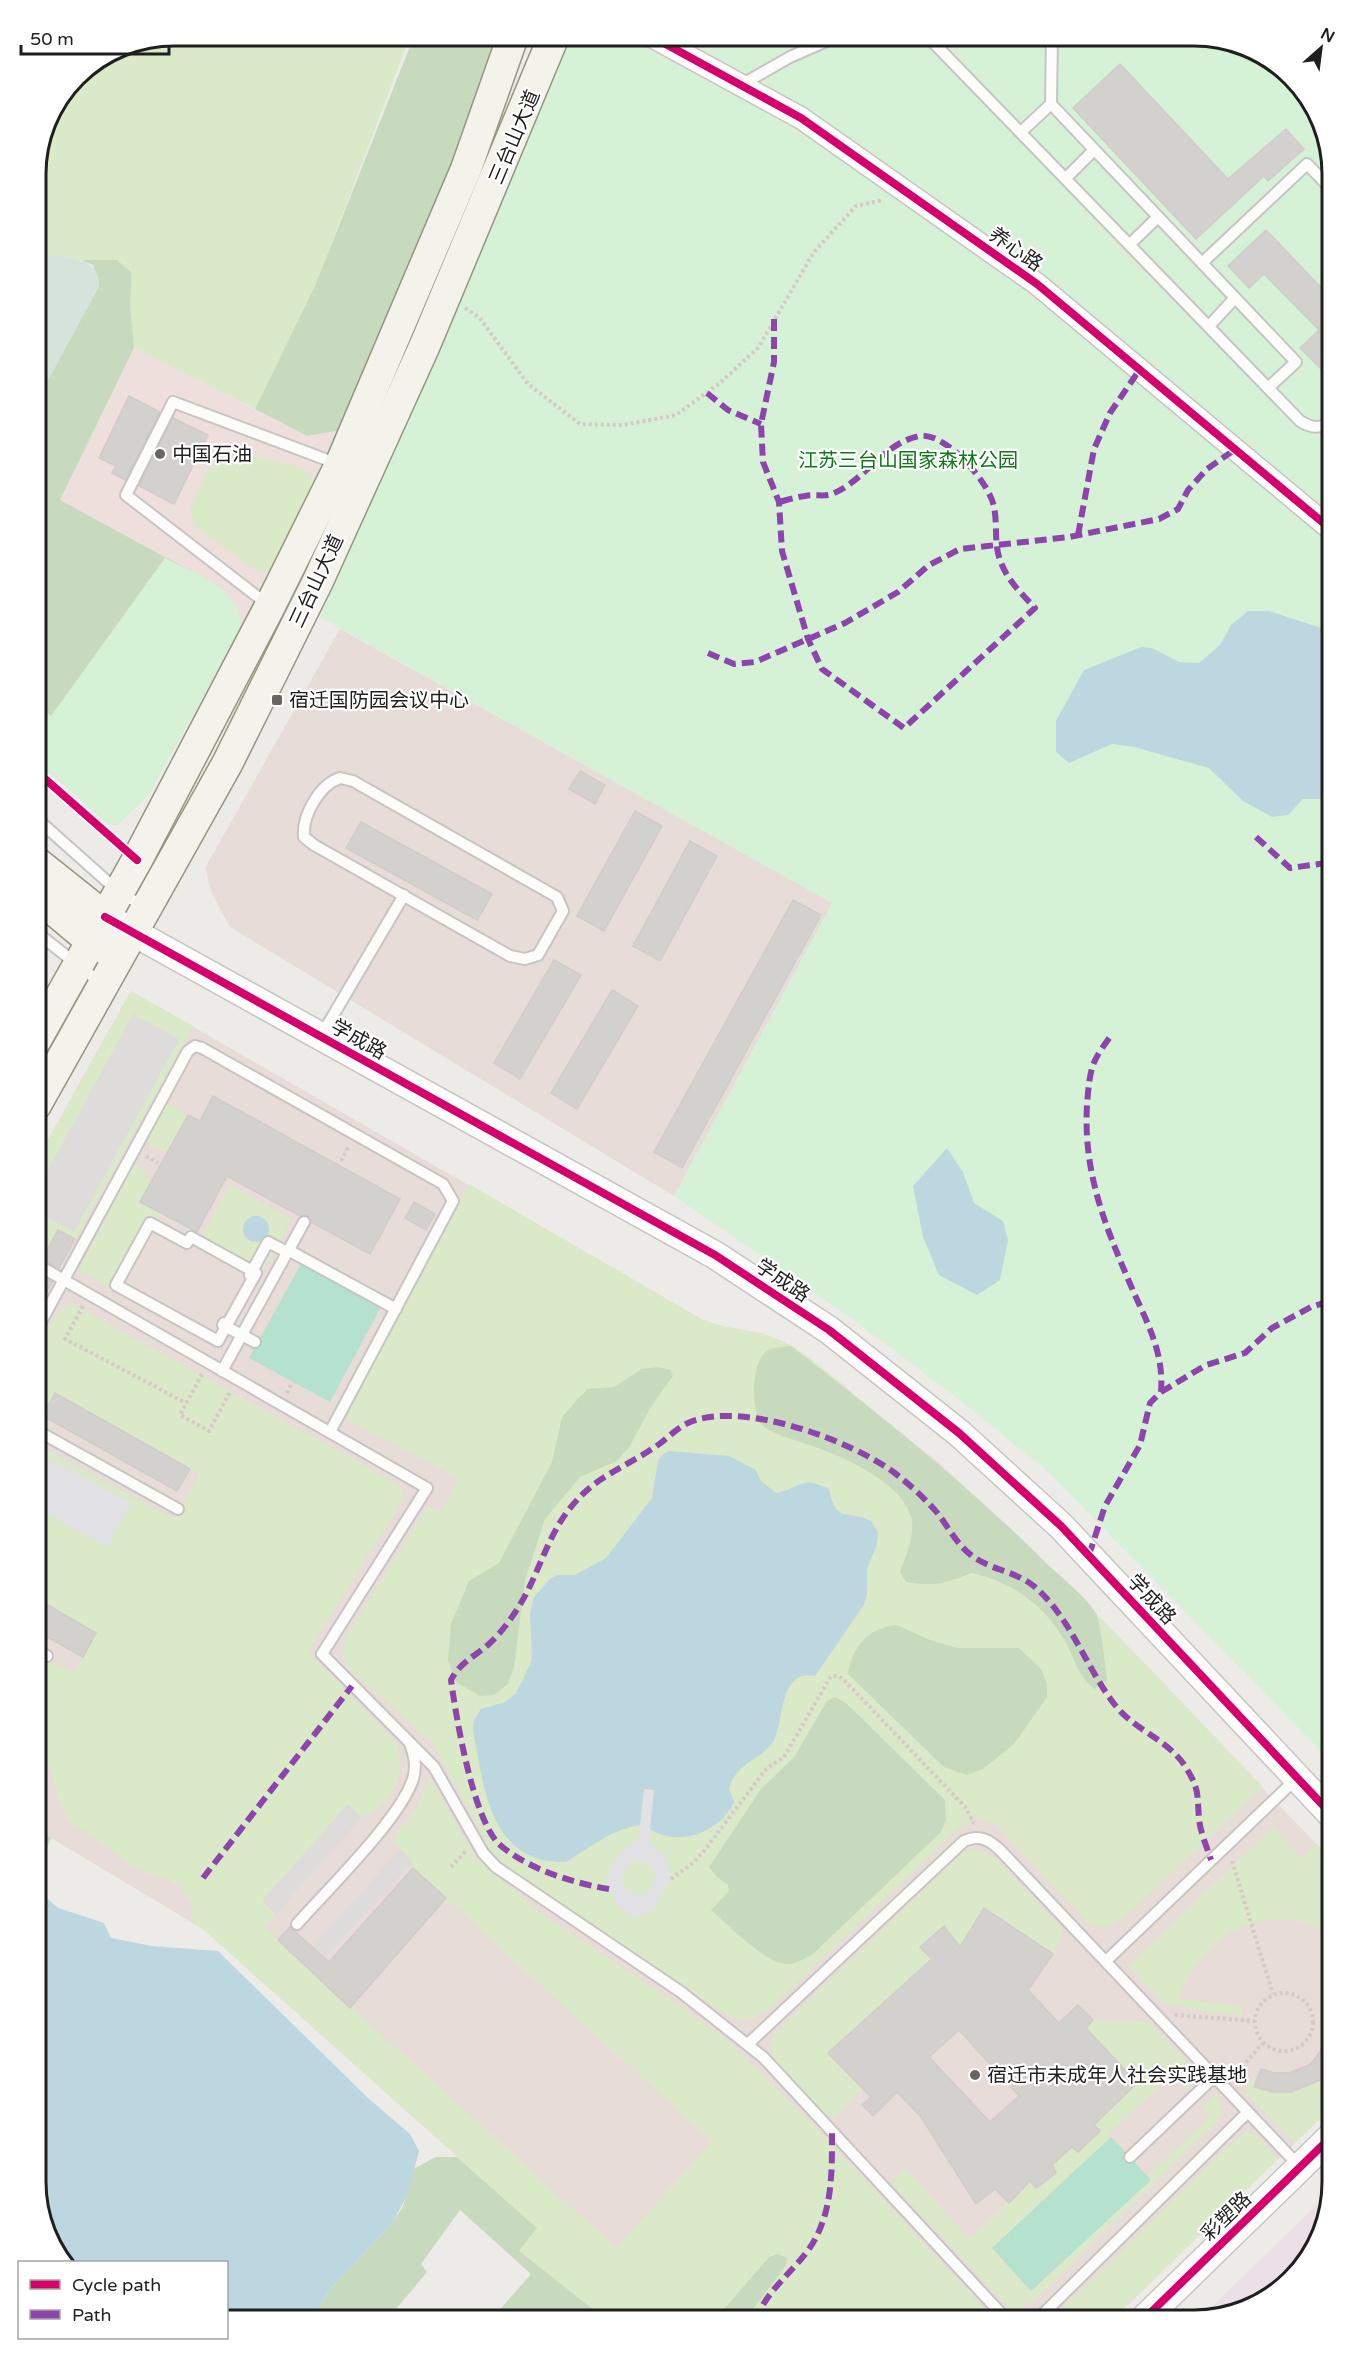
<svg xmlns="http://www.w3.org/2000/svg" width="1369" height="2357" viewBox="0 0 1369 2357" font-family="'Varela Round','Noto Sans SC',sans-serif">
<rect width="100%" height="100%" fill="#edebe7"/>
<polygon fill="#eedfdd" points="134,348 307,436 343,430 248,630 224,591 213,583 60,500"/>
<polygon fill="#eae0e6" points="1331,2191 1310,2259 1256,2307 1198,2320"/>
<g fill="#e7dcd7">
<polygon points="340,629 833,903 674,1196 230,927 212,894 205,868"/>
<polygon points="131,991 703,1320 720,1326 762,1333 791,1346 939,1463 1028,1545 1333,1861 1333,2106 1111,2321 608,2321 536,2227 203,1929 36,1829 36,1161"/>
</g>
<g fill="#dae9c7">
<path d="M174,36H410L315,287L255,409L134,348L130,302L132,273L117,260H81L36,253C36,166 29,93 120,47C135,40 158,39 174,36Z"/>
<polygon points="219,449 299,466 308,472 318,484 274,574 256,571 193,525 190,507"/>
<polygon points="131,991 193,1026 75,1239 58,1230 46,1250 36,1244 36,1161"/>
<polygon points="166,1103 188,1115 167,1153 145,1141"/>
<polygon points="134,1165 147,1172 145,1177 152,1181 140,1202 161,1213 123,1281 144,1293 138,1303 81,1271 80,1267"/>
<path d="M469,1184L703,1320C732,1331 763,1329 790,1345C824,1366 855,1396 886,1421C1023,1530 1142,1661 1263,1787L1129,1913C1114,1924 1105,1932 1088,1923L996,1825L976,1818L960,1827L767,2011C754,2019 746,2021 731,2018L508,1869L490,1849L433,1743L347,1667L343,1655L345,1638L428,1506L441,1511L458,1478L349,1421L347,1409Z"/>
<polygon points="230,1185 292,1219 262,1272 201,1238"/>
<path d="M71,1303L390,1480C398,1485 404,1488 403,1499L308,1652L397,1744C406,1777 394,1804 362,1817L348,1805L262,1901L276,1914L265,1926L278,1940L616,2248L712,2142L410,1866L413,1862L393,1841L399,1829L416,1810L429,1776L473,1855L480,1862L538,1911L679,2005L731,2044L815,2127L996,2321H608L518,2251L536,2227L203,1929L192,1922V1904L179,1886L166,1878L143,1873L68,1820C54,1798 55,1764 36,1747V1676L46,1659L74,1673L96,1633L36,1598V1444L174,1519L199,1474L56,1393L43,1416L36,1412C36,1394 34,1374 36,1356C37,1345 60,1304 71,1303Z"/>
<path d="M1273,1827L1301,1858L1317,1844L1333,1861V1935C1266,1898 1206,1930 1179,1998L1242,2007L1241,2016L1163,2004L1128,1966Z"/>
<path d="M972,1849L994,1857L1063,1931L1053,1954L960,1947L944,1926L920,1947L932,1959L828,2053L862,2089L834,2117L826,2116C809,2098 764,2063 772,2036L961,1854Z"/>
<path d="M1093,2020L1148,2022L1199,2075L1186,2090L1172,2075L1109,2134L1111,2137L992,2248L1031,2291L1150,2180L1147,2176L1210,2117L1202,2107L1217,2093L1223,2112L1214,2125L1032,2302C1021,2309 1014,2312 1003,2302L891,2182L905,2169L970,2239L1030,2181L1037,2188L1055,2173L1052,2165L1072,2147L1078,2152L1100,2131L1094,2125L1137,2084L1086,2028Z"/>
<path d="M1333,2068V2106L1295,2143L1245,2092L1252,2076L1257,2079L1254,2087C1286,2096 1308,2091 1333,2068Z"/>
<polygon points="1249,2131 1257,2135 1278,2159 1111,2321 1050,2321 1240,2135"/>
</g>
<g fill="#c8dabe">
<polygon points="414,36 504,36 457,170 343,430 307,436 255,409 315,286"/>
<path d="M81,260H117L132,273L130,302L134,348L60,500L213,583C226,592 241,608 242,625L148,795L117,825L109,824L36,760V391L48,380L99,286L93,265Z"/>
<path d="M791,1346C878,1413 963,1481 1041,1558C1057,1574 1084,1594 1096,1613C1100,1619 1106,1670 1107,1680L1095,1689C1079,1678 1075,1660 1066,1643C1045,1605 1012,1582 972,1573C945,1583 935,1587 906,1582L900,1572C906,1555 917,1532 910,1514C899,1482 845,1457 815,1447C800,1441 781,1437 767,1429C750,1419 751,1372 762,1356C768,1347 781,1347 791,1346Z"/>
<polygon points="658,1367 671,1370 673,1376 650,1408 630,1446 617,1461 580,1477 545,1519 525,1580 514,1667 508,1684 494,1695 480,1696 456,1682 448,1660 451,1624 469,1581 499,1563 552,1462 562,1417 587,1389 614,1387 642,1369"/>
<path d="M897,1625L930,1640L957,1648H1019L1041,1669L1047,1684V1697L1014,1744L983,1769L967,1775L944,1767L848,1674C852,1647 869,1627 897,1625Z"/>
<path d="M835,1697L846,1703L945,1800L946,1819L941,1832L813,1954C805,1958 797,1964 788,1964C767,1965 727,1924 711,1910L729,1891L728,1885L716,1876L709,1867L761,1789L794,1757L827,1701Z"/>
<polygon points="36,1829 51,1838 36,1875"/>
<polygon points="435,2157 457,2157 537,2228 519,2251 608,2321 490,2321 531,2274 460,2210 421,2264 427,2272 386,2321 312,2321 328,2292 393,2222 403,2206 414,2169"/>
<polygon points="778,2254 787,2258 786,2265 751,2312 749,2321 714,2321 769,2257"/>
</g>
<path fill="#d6e3da" d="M36,253C60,258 101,254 99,286L48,380L38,391Z"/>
<g fill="#d6f2d6">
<polygon points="568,36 1204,36 1272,59 1319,113 1333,174 1333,1763 1049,1473 961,1401 848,1316 674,1196 832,903 320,617"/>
<path d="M165,558C193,573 239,587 242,625L148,795L117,825L109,824L36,760V704L51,716Z"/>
</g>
<g fill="#b4e2ce">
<polygon points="301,1264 381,1307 330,1402 249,1358"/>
<polygon points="1111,2137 1151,2180 1031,2291 992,2248"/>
</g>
<g fill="#dddcdb">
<polygon points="133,1014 179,1039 74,1232 36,1211 36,1192"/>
<polygon points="348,1804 362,1817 276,1914 262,1901"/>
<polygon points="400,1850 413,1862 326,1957 313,1945"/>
</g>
<g fill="#e2e1e6" fill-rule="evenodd">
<polygon points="51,1459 131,1503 107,1547 36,1507 36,1486"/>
<path d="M644,1789L654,1790L650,1843L665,1856L671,1879L656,1907L648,1914L632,1917L623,1911L615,1901L607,1882L609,1870L619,1852L638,1840ZM635,1861L651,1866L656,1876L650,1891L639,1895L628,1891L622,1882L623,1871Z"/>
</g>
<g fill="#bcd7df">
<polygon points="1248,611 1269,611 1333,632 1333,789 1323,799 1303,799 1288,815 1272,817 1243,801 1209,768 1134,747 1112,744 1069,763 1056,752 1056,721 1084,670 1141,647 1152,648 1179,662 1199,663 1220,645 1231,625"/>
<polygon points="947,1148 963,1172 974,1203 1003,1221 1008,1240 1000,1280 977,1295 939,1275 923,1237 913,1186"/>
<circle cx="256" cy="1229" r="13"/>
<path d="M669,1451L729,1456L756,1470L760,1480L776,1493C801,1488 800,1475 829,1489C836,1524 846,1509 871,1521L878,1533L877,1544L867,1569V1595L863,1606L815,1676C780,1668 784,1718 775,1738C765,1760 736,1760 729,1789L734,1802C720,1832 680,1848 650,1829L654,1790L644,1789L640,1825C610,1830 591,1847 566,1862C489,1864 484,1787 473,1730L474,1720L481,1709L505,1702L515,1694L523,1680L532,1659L530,1614L534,1597L551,1578L558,1575H575L606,1558L652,1498L658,1461L663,1454Z"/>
<polygon points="36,1889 58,1908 104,1923 111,1938 152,1946 218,1951 368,2098 410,2134 419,2151 408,2193 393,2222 328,2292 312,2321 227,2321 226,2262 67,2262 50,2244 36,2183"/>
</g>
<g fill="#d3d1ce" stroke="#d0ccc9" stroke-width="1.5" fill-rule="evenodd">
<polygon points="1120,64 1228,179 1286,129 1304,149 1268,181 1264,176 1196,239 1073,108"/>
<polygon points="1266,230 1333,300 1333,381 1300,348 1319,330 1264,274 1249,288 1228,266"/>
<polygon points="129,396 160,412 125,480 112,473 116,466 99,458"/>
<polygon points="173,418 208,435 174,504 139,486"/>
<polygon points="580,771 605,785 595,804 569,789"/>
<polygon points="635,811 662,826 604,931 577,916"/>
<polygon points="361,822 492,894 477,920 346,848"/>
<polygon points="690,841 717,856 660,961 633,946"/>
<polygon points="793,900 821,915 682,1168 654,1152"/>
<polygon points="554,960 581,975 520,1079 494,1063"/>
<polygon points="612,990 638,1006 577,1109 551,1093"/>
<polygon points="213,1096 400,1199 370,1254 311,1222 307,1215 300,1216 227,1176 197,1232 140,1202 188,1115 200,1121"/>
<polygon points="414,1202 435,1214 426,1230 405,1218"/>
<polygon points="58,1230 75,1239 59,1268 42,1259"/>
<polygon points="36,1273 52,1282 36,1311"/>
<polygon points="55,1393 190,1469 177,1491 43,1416"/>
<polygon points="36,1598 96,1633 83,1657 36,1631"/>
<polygon points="413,1868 446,1898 350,2008 278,1940 290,1927 329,1962"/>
<path d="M984,1908L1053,1954L1028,1990L1059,2023L1078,2005L1093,2020L1086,2028L1137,2083L1094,2125L1100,2131L1078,2152L1072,2147L1052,2165L1056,2173L1036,2188L1030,2181L1009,2203L995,2189L976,2204L921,2117L897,2092L873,2116L862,2105L871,2097L828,2053L932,1959L920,1947L944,1926L960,1947ZM959,2030L1019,2096L990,2122L929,2057Z"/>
<polygon points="1333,2034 1333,2069 1320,2080 1291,2092 1273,2092 1254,2087 1261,2069 1274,2073 1289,2073 1311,2064"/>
</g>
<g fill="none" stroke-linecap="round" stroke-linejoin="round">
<defs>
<g id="service">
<path d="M927,36L1300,421C1312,429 1322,429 1333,420"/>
<polyline points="741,85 790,57 838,36"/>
<polyline points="1051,104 1052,36"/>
<polyline points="1022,131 1051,104 1296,362 1268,388"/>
<polyline points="1066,178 1094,150"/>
<polyline points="1130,244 1158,217"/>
<polyline points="1202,263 1307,164 1333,191"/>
<polyline points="1209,326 1235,298"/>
<polyline points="267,604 126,495 173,402 338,464"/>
<path d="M340,778L353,781L557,897L563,911L538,955L525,959L510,956L314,845L304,837C302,816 319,785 340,778Z"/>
<polyline points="36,818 119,892 145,907"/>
<polyline points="36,932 102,984"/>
<polyline points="321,1036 404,895"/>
<polygon points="150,1223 187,1243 191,1237 256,1273 218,1341 116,1285"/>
<polyline points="288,1250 396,1309"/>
<polyline points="36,1264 427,1488 322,1654 434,1767 483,1853 496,1867 681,1992 763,2057 1008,2321"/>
<polyline points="250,1275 268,1242 287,1252"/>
<polyline points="224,1323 223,1325 255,1342"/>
<polyline points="36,1331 188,1051 195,1046 202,1048 443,1184 453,1201 330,1432"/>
<polyline points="222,1371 304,1222"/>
<polyline points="36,1430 178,1509"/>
<polyline points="36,1650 47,1656"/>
<path d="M297,1924C328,1889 400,1819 413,1779C417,1766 414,1755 410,1743"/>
<polyline points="1106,1961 1296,1779"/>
<path d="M748,2044L964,1841C980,1834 990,1840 1002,1852L1299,2166"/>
<polyline points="1130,2157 1215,2076"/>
<polyline points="1033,2321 1043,2314 1248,2112"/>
</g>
<polyline id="minor" points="651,36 801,118 1037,284 1333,531"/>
<g id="tertiary">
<polyline points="113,921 715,1255 829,1330 959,1433 1061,1526 1333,1816"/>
<polyline points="1142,2321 1333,2135"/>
</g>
<g id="secondary">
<polyline points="36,862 105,917"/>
<polyline points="36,895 91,941 107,950"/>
<polyline points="36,1040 137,860 270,606 340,465 466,169 513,36"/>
<polyline points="36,1105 227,764 318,581 425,345 554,36"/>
</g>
</defs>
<use href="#service" stroke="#c6c5c3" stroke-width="14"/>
<use href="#minor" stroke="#c6c5c3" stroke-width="24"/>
<use href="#tertiary" stroke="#c6c5c3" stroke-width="30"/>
<use href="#secondary" stroke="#949680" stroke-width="33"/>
<g stroke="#d6c9c6" stroke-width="4" stroke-dasharray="3 3" stroke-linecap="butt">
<polyline points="465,308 479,317 528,384 580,424 623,425 676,415 720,383 758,348 814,252 856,206 883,200"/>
<polyline points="146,1156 158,1163"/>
<polyline points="341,1161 349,1146"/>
<polyline points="83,1306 65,1339 186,1403"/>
<polyline points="202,1374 180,1415 209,1431 230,1392"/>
<polyline points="287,1393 292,1383"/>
<polyline points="1232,1861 1273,1994"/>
<polyline points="451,1867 467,1850"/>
<polyline points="671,1879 694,1862 704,1851 766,1769 784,1757 831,1676 838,1676 845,1681 965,1807 974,1823"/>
<circle cx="1284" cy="2022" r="29"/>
<polyline points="1175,2015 1255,2021"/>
<polyline points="1234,2076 1263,2043"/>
</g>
<use href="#service" stroke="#fcfcfb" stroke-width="10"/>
<use href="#minor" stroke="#fcfcfb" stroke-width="21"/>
<use href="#tertiary" stroke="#fcfcfb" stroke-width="27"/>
<use href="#secondary" stroke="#f3f3eb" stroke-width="30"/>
<g stroke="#8e44ad" stroke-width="6" stroke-dasharray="12 6" stroke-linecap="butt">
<path d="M774,319V362L761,424L763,462L779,502L782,551L808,639L822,669L904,728L1035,608C1023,595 1009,582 1002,565C993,546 998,526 994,507C990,483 945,431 919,436C882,444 866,480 832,494C825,497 814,494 805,496C796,497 787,500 779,502"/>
<polyline points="707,393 728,410 761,424"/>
<polyline points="1078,535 1094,449 1110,413 1140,369"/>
<polyline points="708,653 734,664 755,662 845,623 898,592 929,565 960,549 1069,537 1159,519 1178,509 1188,490 1207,469 1237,448"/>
<polyline points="1256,837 1290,868 1333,862"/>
<polyline points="1161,1392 1206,1365 1245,1353 1272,1328 1311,1307 1333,1300"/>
<path d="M1089,1555L1105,1506L1140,1445L1150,1403L1161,1392C1164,1355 1149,1326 1134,1293C1107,1230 1083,1176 1087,1105C1088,1092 1089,1077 1093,1065C1097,1054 1106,1043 1112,1034"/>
<polyline points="203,1878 352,1686"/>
<path d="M609,1889C573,1883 527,1869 499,1844C473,1819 456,1717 451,1680C460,1662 476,1656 490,1643C504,1630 517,1611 526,1594C543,1561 552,1525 579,1498C599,1476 628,1465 652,1449C664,1442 675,1429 688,1423C741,1399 853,1441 896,1474C909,1484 922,1496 933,1508C946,1522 955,1543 971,1555C990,1570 1016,1571 1035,1587C1071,1618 1086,1668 1115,1705C1136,1732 1171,1740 1188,1771C1200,1791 1197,1797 1199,1818C1200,1832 1207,1847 1211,1860"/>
<path d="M756,2321C763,2295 790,2274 806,2253C833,2218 832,2174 832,2132"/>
<polyline points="999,2321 1004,2317"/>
</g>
<defs>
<g id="cycleway">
<polyline points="651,36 801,118 1037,284 1333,531"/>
<polyline points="36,771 137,860"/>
<polyline points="105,917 715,1255 829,1330 959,1433 1061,1526 1333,1816"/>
<polyline points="1142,2321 1333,2135"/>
</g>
</defs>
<use href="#cycleway" stroke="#fff" stroke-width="11"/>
<use href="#cycleway" stroke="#d6006c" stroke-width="8"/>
</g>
<g fill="#676665" stroke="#fff" stroke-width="2">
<circle cx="160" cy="454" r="6"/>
<rect x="271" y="694" width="12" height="12" rx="3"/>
<circle cx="975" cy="2075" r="6"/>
</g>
<g text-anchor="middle" stroke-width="4.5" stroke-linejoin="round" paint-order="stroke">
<g font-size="20" fill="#1f1f1f" stroke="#fff">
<text transform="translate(514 137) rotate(-67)" y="7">三台山大道</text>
<text transform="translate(1016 249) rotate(35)" y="7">养心路</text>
<text transform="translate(316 581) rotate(-65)" y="7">三台山大道</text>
<text transform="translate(359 1039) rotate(29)" y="7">学成路</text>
<text transform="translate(783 1280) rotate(34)" y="7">学成路</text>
<text transform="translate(1152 1599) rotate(47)" y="7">学成路</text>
<text transform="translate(1226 2216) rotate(-44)" y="7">彩塑路</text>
</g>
<g font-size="20" fill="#1f1f1f" stroke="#fff" text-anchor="start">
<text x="172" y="461">中国石油</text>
<text x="289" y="707">宿迁国防园会议中心</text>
<text x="987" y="2082">宿迁市未成年人社会实践基地</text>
</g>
<g font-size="20" fill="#107918" stroke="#fff">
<text x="908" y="467">江苏三台山国家森林公园</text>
</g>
</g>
<path d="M0 0H1369V2357H0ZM174 46H1194A128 128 0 0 1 1322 174V2182A128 128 0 0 1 1194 2310H174A128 128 0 0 1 46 2182V174A128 128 0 0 1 174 46Z" fill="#fff" fill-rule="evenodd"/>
<path fill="none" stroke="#1f1f1f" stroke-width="3" d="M174 46H1194A128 128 0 0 1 1322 174V2182A128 128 0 0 1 1194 2310H174A128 128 0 0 1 46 2182V174A128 128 0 0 1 174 46Z"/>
<rect x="18" y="2261" width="210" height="78" fill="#ffffff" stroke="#a5a5a5" stroke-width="1.5"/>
<rect x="30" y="2280" width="30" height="9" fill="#d6006c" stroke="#a5a5a5" stroke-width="1.5"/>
<text x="72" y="2291" font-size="18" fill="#1f1f1f">Cycle path</text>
<rect x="30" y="2310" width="30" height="9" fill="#8e44ad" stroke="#a5a5a5" stroke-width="1.5"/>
<text x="72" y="2321" font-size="18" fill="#1f1f1f">Path</text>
<g transform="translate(1321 48) rotate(28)" stroke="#ffffff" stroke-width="4.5" paint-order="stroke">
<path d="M0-4.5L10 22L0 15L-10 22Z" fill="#1f1f1f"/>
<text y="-9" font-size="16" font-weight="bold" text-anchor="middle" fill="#1f1f1f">N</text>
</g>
<path d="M21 45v9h148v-9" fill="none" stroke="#1f1f1f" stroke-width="3"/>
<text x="30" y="45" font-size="18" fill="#1f1f1f" stroke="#ffffff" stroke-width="4.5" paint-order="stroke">50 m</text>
</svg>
